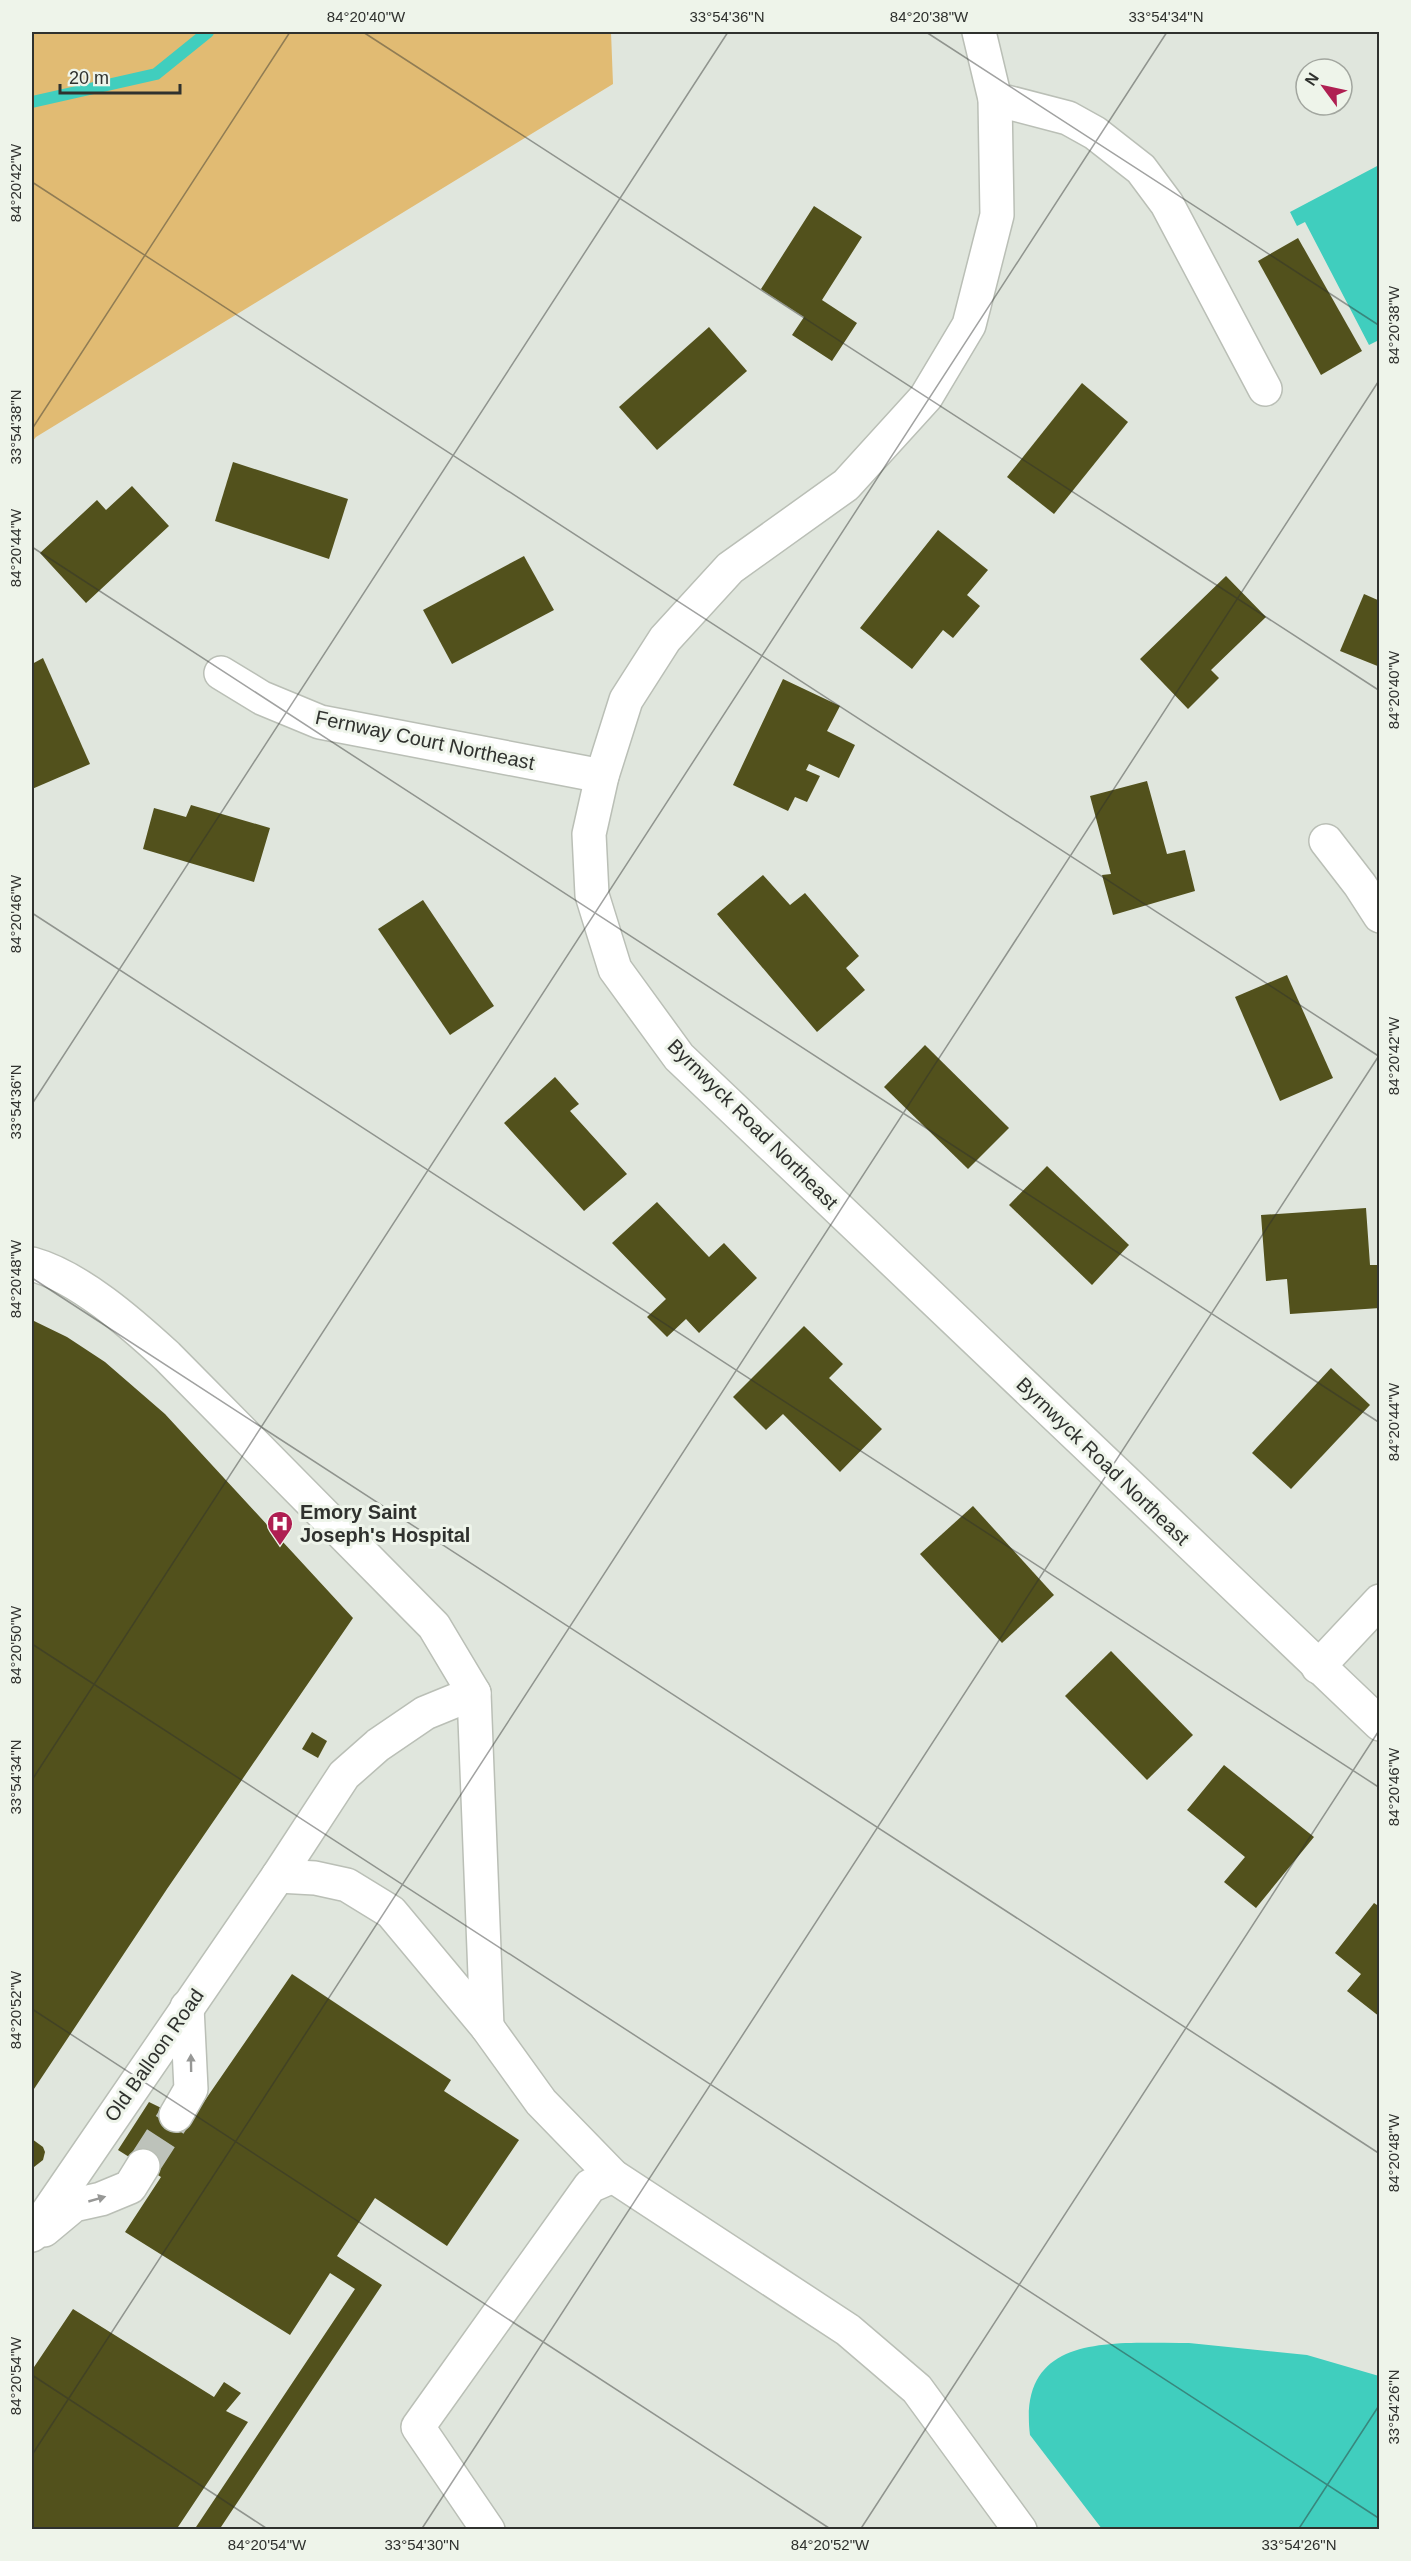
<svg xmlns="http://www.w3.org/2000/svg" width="1411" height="2561" viewBox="0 0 1411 2561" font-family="Helvetica,sans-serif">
<rect width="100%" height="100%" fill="#e0e6dd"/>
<polygon fill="#e1bb73" points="32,32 611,32 613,84 36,437 32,442"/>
<g fill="#40cebe">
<polygon points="1379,165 1379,340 1369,345 1305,222 1297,226 1290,212"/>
<path d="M1189,2343L1307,2355L1379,2376V2529H1102L1030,2435C1017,2330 1117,2344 1189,2343Z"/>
</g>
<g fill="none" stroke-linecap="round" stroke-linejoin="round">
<polyline stroke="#40cebe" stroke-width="12" points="32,102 156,74 208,32"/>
</g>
<g fill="#52511c">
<polygon points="814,206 862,237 822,300 857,323 832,361 792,335 804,317 761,289"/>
<polygon points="1298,238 1362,351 1321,375 1258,261"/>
<polygon points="709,327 747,371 657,450 619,407"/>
<polygon points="1082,383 1128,422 1054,514 1007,477"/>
<polygon points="233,462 348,499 329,559 215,521"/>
<polygon points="132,486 169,526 86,603 40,553 97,500 106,510"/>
<polygon points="938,530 988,570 967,595 980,606 953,638 943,630 912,669 860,628"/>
<polygon points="524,556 554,610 452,664 423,610"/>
<polygon points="1226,576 1266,617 1211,670 1219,678 1188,709 1140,659"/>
<polygon points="1364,594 1380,601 1380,667 1340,651"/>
<polygon points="43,658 90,764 32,789 32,664"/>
<polygon points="783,679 840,706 827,731 855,745 839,778 809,764 806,770 820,776 807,802 795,797 788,811 733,785"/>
<polygon points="1147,781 1167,854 1185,850 1195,891 1113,915 1102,875 1111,874 1090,796"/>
<polygon points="191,805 270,828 254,882 143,849 154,808 186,817"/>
<polygon points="763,875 790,905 805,893 859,956 846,968 865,990 817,1032 717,914"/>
<polygon points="423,900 494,1006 450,1035 378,929"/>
<polygon points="1287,975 1333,1078 1280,1101 1235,997"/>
<polygon points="925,1045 1009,1128 968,1169 884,1087"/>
<polygon points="555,1077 579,1104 570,1111 627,1174 584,1211 504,1123"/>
<polygon points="1047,1166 1129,1245 1092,1285 1009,1205"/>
<polygon points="657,1202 709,1257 724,1243 757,1278 699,1333 686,1319 667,1337 647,1317 666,1299 612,1243"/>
<polygon points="1366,1208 1370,1265 1379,1265 1380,1308 1290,1314 1287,1279 1266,1281 1261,1215"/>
<polygon points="32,1320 67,1337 105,1362 165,1414 353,1618 167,1889 32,2092"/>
<polygon points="804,1326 843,1364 829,1378 882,1429 840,1472 783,1414 766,1430 733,1397"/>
<polygon points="1331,1368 1370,1405 1291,1489 1252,1453"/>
<polygon points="973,1506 1054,1595 1002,1643 920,1554"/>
<polygon points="1111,1651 1193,1735 1147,1780 1065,1696"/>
<polygon points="312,1732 327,1741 318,1758 302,1749"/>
<polygon points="1224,1765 1314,1837 1256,1908 1224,1882 1245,1857 1187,1810"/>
<polygon points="1374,1903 1380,1907 1380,2017 1347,1991 1361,1974 1335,1953"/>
<polygon points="292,1974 451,2080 444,2091 519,2140 447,2246 375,2198 337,2256 382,2285 219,2530 194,2530 355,2289 330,2273 290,2335 125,2232 161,2177 118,2150 149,2102 190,2122"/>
<polygon points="32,2139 43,2147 45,2152 43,2160 34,2167 32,2166"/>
<polygon points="73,2309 214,2397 224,2382 241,2393 226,2411 248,2422 176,2530 32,2530 32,2370"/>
</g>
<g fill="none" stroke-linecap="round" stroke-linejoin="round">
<polyline stroke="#bdc2ba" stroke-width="33" stroke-dasharray="33 16" stroke-linecap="butt" points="143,2166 176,2115"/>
<defs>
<g id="minor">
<polyline points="979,32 995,99 997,215 969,325 926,397 846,485 730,568 665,639 626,700 602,776 589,834 592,895 615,969 679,1057 1380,1724"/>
<polyline points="995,99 1068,118 1095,133 1141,169 1167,204 1265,389"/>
<polyline points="221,673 262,698 320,722 602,776"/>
<polyline points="1326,841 1360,885 1380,916"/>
<path d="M32,1264C79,1277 131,1323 167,1356L434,1626L474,1693L487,2027"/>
<polyline points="1318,1667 1380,1601"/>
<polyline points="278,1876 315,1878 347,1885 391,1912 487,2027 541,2102 613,2176 848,2330 917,2389 1020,2530"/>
<polyline points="176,2115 191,2089 187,2007"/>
<polyline points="44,2230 74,2205 101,2199 130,2187 143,2166"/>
<polyline points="32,2235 278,1876 344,1775 378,1745 425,1713 474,1693"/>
<polyline points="488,2530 418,2427 590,2186 613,2176"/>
</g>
</defs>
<use href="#minor" stroke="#babfb6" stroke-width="36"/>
<use href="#minor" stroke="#fff" stroke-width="33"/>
</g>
<defs><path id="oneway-solid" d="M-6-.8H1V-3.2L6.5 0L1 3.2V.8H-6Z" transform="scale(1.5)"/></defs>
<g fill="#979896">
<use href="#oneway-solid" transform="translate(191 2063) rotate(-91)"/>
<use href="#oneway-solid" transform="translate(97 2199) rotate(-16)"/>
</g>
<path fill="none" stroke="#2f312e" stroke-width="1.5" stroke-opacity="0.45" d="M363,32L1380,691M926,32L1380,326M32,182L1380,1057M32,429L290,32M32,547L1380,1423M32,913L1380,1788M32,1104L728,32M32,1278L1380,2154M32,1644L1380,2519M32,1780L1167,32M32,2009L832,2530M32,2375L269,2530M32,2455L1380,379M421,2530L1380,1054M860,2530L1380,1729M1298,2530L1380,2404"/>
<defs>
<symbol id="hospital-pin" viewBox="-11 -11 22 30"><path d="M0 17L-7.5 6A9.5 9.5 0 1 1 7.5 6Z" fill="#af1f52" stroke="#eef4ea"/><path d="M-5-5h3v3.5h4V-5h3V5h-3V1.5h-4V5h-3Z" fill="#fff"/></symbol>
</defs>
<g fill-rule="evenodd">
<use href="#hospital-pin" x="265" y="1509" width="30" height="40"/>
</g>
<g text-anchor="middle" stroke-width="6" stroke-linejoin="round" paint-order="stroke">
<g font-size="20" fill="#2f312e" stroke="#eef4ea">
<text transform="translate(425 740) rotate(12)" y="7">Fernway Court Northeast</text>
<text transform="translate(753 1124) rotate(45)" y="7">Byrnwyck Road Northeast</text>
<text transform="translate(1103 1461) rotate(44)" y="7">Byrnwyck Road Northeast</text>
<text transform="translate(154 2055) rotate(-55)" y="7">Old Balloon Road</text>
</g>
<g font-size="20" font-weight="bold" fill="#2f312e" stroke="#eef4ea" text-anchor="start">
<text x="300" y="1519">Emory Saint<tspan x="300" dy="23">Joseph's Hospital</tspan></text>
</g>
</g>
<rect width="1411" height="2561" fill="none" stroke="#eef4ea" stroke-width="66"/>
<g transform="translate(1324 87) rotate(303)"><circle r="28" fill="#eef4ea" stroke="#a2a69f" stroke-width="1.5"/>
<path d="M0-4.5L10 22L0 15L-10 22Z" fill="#af1f52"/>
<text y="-9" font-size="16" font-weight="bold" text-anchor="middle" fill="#2f312e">N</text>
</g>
<path d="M60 84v9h120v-9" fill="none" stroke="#2f312e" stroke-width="3"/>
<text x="69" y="84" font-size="18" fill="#2f312e" stroke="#eef4ea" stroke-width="4.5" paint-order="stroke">20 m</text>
<rect x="33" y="33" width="1345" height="2495" fill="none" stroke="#2f312e" stroke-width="2"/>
<g font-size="15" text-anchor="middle" fill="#2f312e">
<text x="366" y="22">84°20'40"W</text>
<text x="727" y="22">33°54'36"N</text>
<text x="929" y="22">84°20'38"W</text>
<text x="1166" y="22">33°54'34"N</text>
<text transform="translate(16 183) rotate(-90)" y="5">84°20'42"W</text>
<text transform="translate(1394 325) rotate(-90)" y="5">84°20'38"W</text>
<text transform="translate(16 427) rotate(-90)" y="5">33°54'38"N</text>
<text transform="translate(16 548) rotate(-90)" y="5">84°20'44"W</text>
<text transform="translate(1394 690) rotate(-90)" y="5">84°20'40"W</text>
<text transform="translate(16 914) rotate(-90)" y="5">84°20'46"W</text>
<text transform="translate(1394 1056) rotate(-90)" y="5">84°20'42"W</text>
<text transform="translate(16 1102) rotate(-90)" y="5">33°54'36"N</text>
<text transform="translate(16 1279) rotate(-90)" y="5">84°20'48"W</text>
<text transform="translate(1394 1422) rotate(-90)" y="5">84°20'44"W</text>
<text transform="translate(16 1645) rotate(-90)" y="5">84°20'50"W</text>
<text transform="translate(16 1777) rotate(-90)" y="5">33°54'34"N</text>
<text transform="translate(1394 1787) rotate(-90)" y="5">84°20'46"W</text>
<text transform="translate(16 2010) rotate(-90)" y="5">84°20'52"W</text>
<text transform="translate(1394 2153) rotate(-90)" y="5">84°20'48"W</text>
<text transform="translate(16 2376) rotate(-90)" y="5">84°20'54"W</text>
<text transform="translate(1394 2407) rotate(-90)" y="5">33°54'26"N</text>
<text x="267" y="2550">84°20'54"W</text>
<text x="422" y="2550">33°54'30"N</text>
<text x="830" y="2550">84°20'52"W</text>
<text x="1299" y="2550">33°54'26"N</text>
</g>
</svg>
